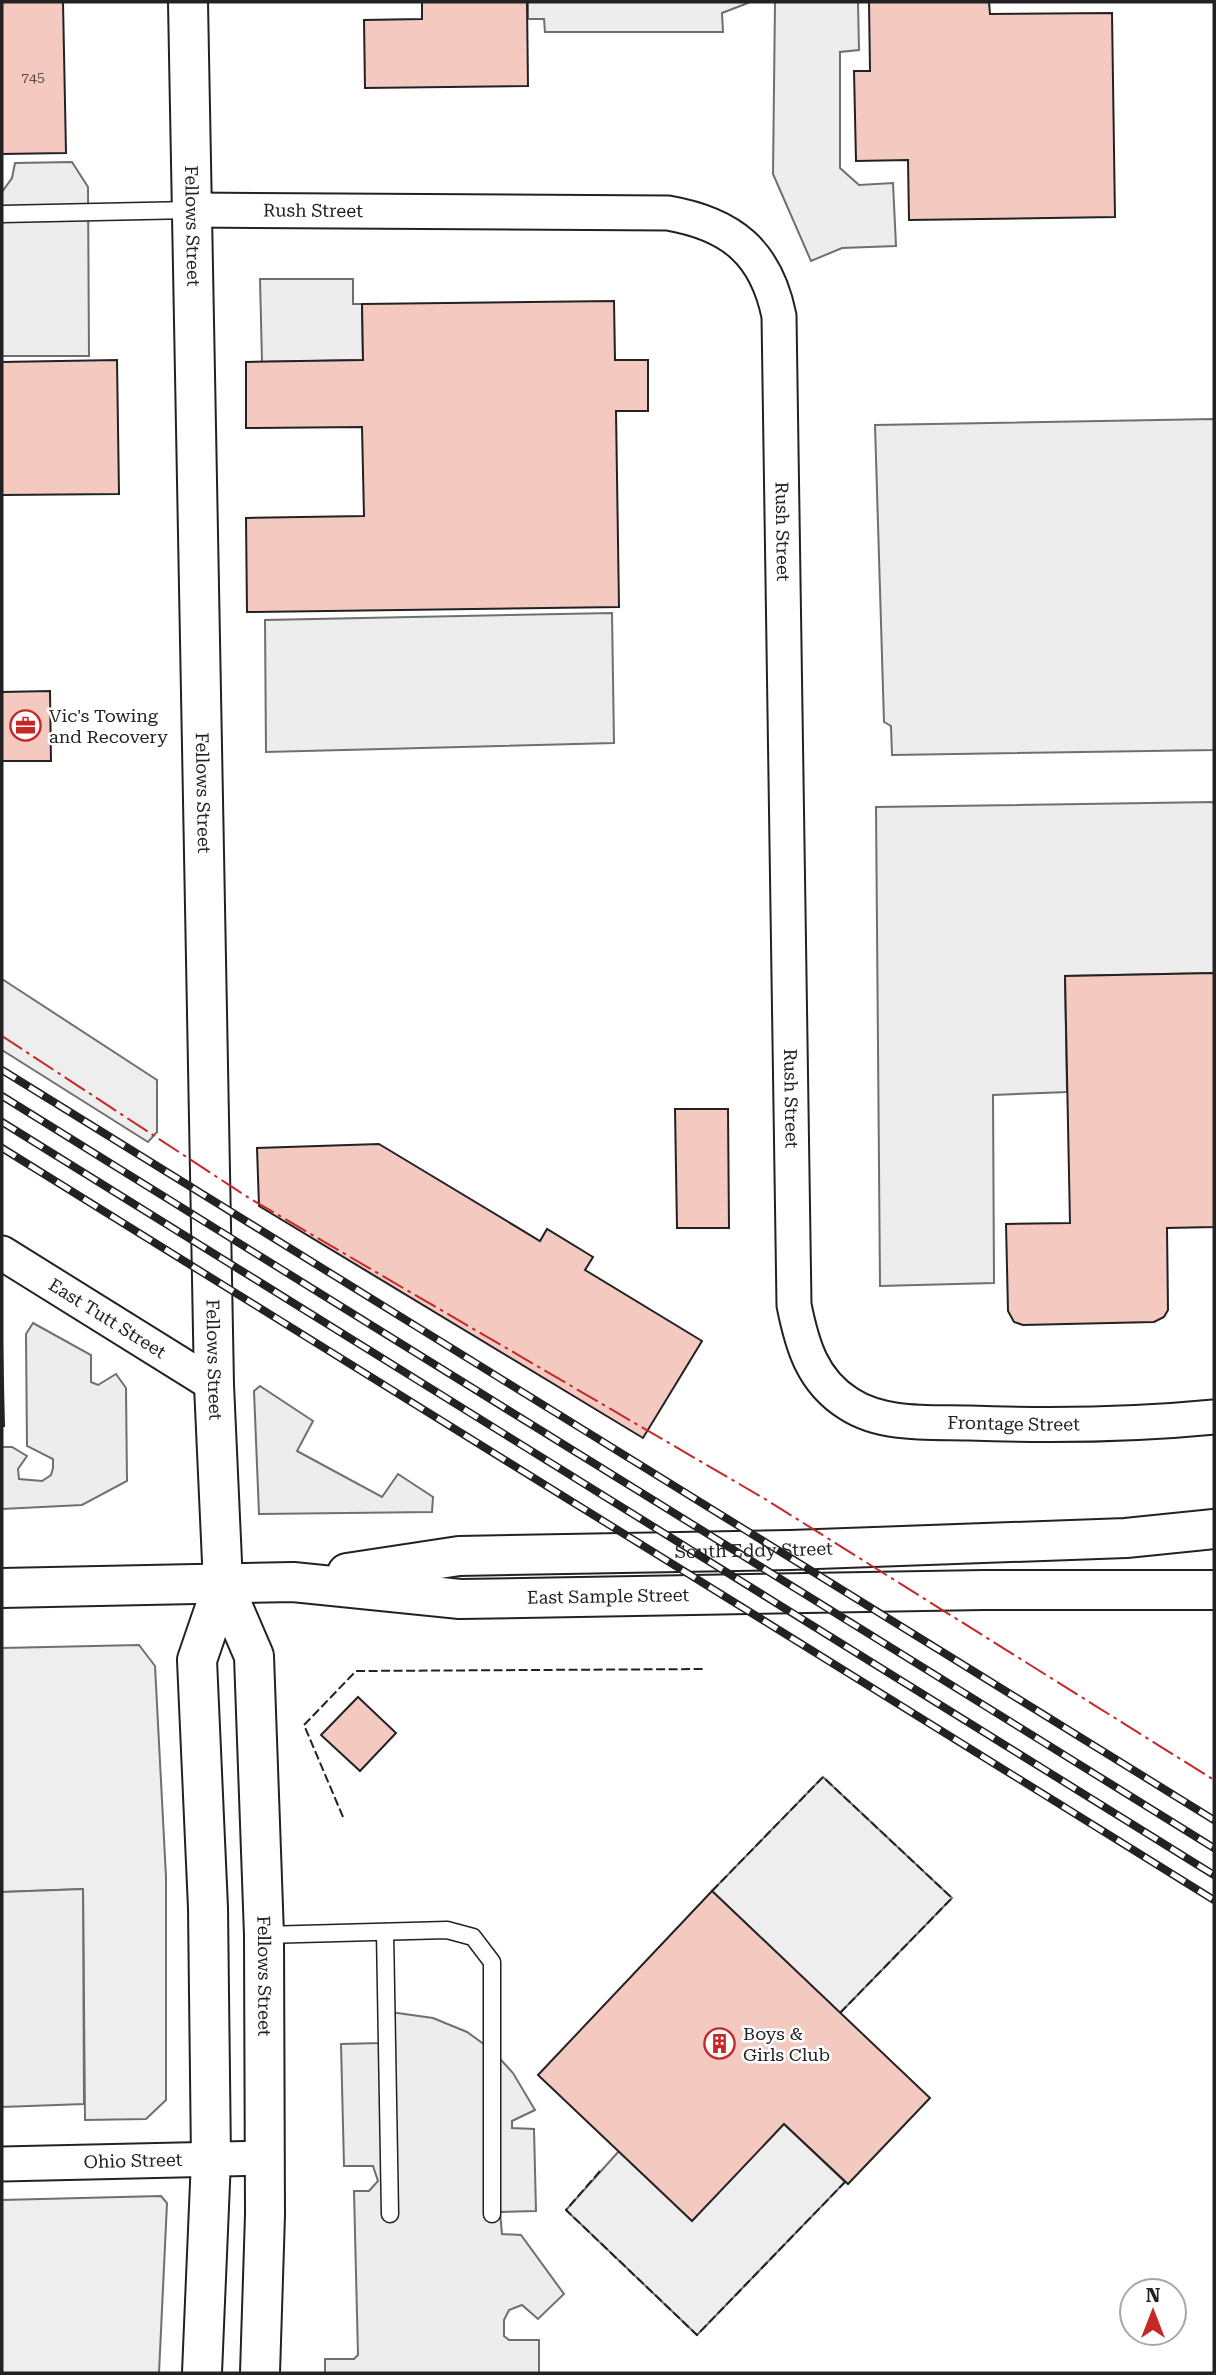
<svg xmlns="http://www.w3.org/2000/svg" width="1216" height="2375" viewBox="0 0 1216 2375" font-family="'Roboto Serif',serif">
<rect width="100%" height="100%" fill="#fff"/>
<g fill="#eee" stroke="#6f6f6f" stroke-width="2">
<polygon points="2,979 157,1080 157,1132 148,1142 2,1050"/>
<polygon points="139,1645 155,1666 166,1877 166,2100 146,2119 85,2120 83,1889 2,1892 2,1648"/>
<polygon points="823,1777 952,1898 840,2013 712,1891"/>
<polygon points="784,2124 845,2182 697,2335 566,2210 619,2151"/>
<polygon points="161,2196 167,2203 159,2373 2,2373 2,2200"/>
</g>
<g fill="#ededed" stroke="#6f6f6f" stroke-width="2">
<polygon points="528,2 748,2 748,3 722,13 723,32 545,32 544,19 528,19"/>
<polygon points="775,2 858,2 859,50 840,52 840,168 859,185 893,183 896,246 842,248 811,261 773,174"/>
<polygon points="72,162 88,187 89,356 2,356 2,192 12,178 15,163"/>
<polygon points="260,279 353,279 353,304 362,304 363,360 262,362"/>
<polygon points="1214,419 1214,750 892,755 891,726 884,722 875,425"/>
<polygon points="612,613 614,743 266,752 265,620"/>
<polygon points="1214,802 1214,973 1065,976 1067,1092 993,1095 994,1283 880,1286 876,807"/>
<polygon points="33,1323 91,1355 91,1382 98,1385 116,1374 126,1388 127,1481 82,1505 2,1509 2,1447 12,1447 27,1456 18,1469 19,1479 42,1481 51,1475 53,1468 53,1459 27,1446 26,1334"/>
<polygon points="260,1386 313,1421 297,1451 382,1497 398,1474 433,1497 432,1512 259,1514 254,1391"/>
<polygon points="83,1889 84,2104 2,2107 2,1892"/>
<polygon points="383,2011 433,2018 467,2032 492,2050 513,2073 535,2110 512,2121 512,2128 534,2129 536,2211 500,2212 502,2234 521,2235 564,2294 538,2319 522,2305 509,2310 504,2320 504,2336 509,2340 539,2340 539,2373 325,2373 325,2359 354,2359 358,2355 354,2191 369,2191 378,2181 373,2166 344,2166 341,2044 380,2043"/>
</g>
<g fill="#f3c9c0" stroke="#222" stroke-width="2">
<polygon points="2,2 63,2 66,153 2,154"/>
<polygon points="422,2 527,2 528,86 365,88 364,20 422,19"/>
<polygon points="869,2 989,2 990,14 1112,13 1115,217 909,220 908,160 856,161 854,71 870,71"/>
<polygon points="614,301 615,360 648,360 648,411 616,411 619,607 247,612 246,518 364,516 362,427 246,428 246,362 363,360 362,304"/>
<polygon points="117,360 119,494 2,495 2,362"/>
<polygon points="50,691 51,761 2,761 2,692"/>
<polygon points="1214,973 1214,1227 1167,1228 1168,1310 1164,1317 1154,1322 1023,1325 1014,1322 1008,1311 1006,1224 1070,1223 1065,976"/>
<polygon points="675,1109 728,1109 729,1228 677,1228"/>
<polygon points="379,1144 540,1241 547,1229 593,1257 585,1270 702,1341 643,1438 259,1206 257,1148"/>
<polygon points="2,1343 4,1426 2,1426"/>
<polygon points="358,1697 396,1733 360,1771 321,1735"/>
<polygon points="712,1891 930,2098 848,2184 784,2124 692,2221 538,2075"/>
</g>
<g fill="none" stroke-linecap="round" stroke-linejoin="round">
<defs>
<g id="lane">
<polyline points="2,214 191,210"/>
<polyline points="385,1932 390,2214"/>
<polyline points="264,1935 447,1930 473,1937 492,1962 492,2214"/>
</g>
<g id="street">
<path id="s1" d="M191,210L668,213C731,224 766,252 779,316L794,1305C802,1345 812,1381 849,1404C883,1426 930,1422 969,1423C1051,1426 1132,1425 1214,1417"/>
<path id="s2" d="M2,1253L214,1385"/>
<path id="s3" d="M2,2164L266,2158"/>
</g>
<g id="secondary">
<path id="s4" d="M188,2L214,1385L223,1584L254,1656L264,1935L265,2215L260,2373"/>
<polyline points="202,2373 211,2159 208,1908 197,1660 223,1584"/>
</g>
<g id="primary">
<path id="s5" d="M347,1573L459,1556L790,1550L1126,1538L1214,1529"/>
<path id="s6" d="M2,1588L293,1582L460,1599L984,1590H1214"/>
</g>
</defs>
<use href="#lane" stroke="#222" stroke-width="19"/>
<use href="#street" stroke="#222" stroke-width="37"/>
<use href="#secondary" stroke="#222" stroke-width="42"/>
<use href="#primary" stroke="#222" stroke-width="42"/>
<use href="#lane" stroke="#fff" stroke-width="16"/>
<use href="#street" stroke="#fff" stroke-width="33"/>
<use href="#secondary" stroke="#fff" stroke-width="38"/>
<use href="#primary" stroke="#fff" stroke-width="38"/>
<defs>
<g id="rail">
<polyline points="2,1070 1214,1820"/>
<polyline points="2,1096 1214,1848"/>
<polyline points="2,1122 1214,1875"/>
<polyline points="2,1148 1214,1900"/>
</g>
</defs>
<use href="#rail" stroke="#222" stroke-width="8"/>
<use href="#rail" stroke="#fff" stroke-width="5" stroke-dasharray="16" stroke-linecap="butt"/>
<g stroke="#222" stroke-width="2" stroke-dasharray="9 3.5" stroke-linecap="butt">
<polyline points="343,1817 304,1725 356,1671 706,1669"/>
<polyline points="712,1891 823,1777 952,1898 840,2013"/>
<polyline points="600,2171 566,2210 697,2335 845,2182"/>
</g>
<polyline stroke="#c62828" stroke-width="2" stroke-dasharray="24 5 3.5 5" stroke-linecap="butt" points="2,1036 249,1198 765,1499 1214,1780"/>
</g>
<defs>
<symbol id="office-ring" viewBox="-11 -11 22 22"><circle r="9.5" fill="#fff" stroke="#c62828" stroke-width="1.5"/><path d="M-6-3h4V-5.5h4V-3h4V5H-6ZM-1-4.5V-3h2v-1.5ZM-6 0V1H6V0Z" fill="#c62828"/></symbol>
<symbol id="building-ring" viewBox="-11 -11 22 22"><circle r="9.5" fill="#fff" stroke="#c62828" stroke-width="1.5"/><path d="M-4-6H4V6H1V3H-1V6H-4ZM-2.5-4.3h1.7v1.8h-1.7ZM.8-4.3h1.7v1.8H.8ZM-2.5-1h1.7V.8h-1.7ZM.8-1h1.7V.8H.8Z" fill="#c62828"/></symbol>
</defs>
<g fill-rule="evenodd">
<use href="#office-ring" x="8" y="708" width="35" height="35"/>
<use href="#building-ring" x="702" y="2026" width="35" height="35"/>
</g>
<g text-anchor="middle" stroke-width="5" stroke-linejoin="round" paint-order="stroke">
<g font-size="14" fill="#564c4a">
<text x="33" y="82">745</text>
</g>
<g font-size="18" fill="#222" stroke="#fff">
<text dy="6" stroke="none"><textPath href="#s1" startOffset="122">Rush Street</textPath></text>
<text dy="6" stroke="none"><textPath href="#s4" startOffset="224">Fellows Street</textPath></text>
<text dy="6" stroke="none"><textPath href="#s1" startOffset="856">Rush Street</textPath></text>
<text dy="6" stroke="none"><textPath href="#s4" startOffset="791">Fellows Street</textPath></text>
<text dy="6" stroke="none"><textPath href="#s1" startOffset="1423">Rush Street</textPath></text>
<text dy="6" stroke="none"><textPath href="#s2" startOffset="124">East Tutt Street</textPath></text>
<text dy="6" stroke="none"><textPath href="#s4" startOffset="1358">Fellows Street</textPath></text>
<text dy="6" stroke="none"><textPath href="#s1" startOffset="1914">Frontage Street</textPath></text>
<text dy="6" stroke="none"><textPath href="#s5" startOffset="408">South Eddy Street</textPath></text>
<text dy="6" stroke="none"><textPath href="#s6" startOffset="607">East Sample Street</textPath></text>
<text dy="6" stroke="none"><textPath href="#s4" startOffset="1981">Fellows Street</textPath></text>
<text dy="6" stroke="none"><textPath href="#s3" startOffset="131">Ohio Street</textPath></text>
</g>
<g font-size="18" fill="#222" stroke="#fff" text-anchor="start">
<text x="49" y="722">Vic's Towing<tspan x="49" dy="21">and Recovery</tspan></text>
<text x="743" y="2040">Boys &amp;<tspan x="743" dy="21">Girls Club</tspan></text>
</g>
</g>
<rect width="1216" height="2375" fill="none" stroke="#222222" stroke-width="7"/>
<g transform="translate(1153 2312)"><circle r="33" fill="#ffffff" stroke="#a7a7a7" stroke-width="2"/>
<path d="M0-5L12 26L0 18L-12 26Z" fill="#c62828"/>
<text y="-10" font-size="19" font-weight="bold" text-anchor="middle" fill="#222222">N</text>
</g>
</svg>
